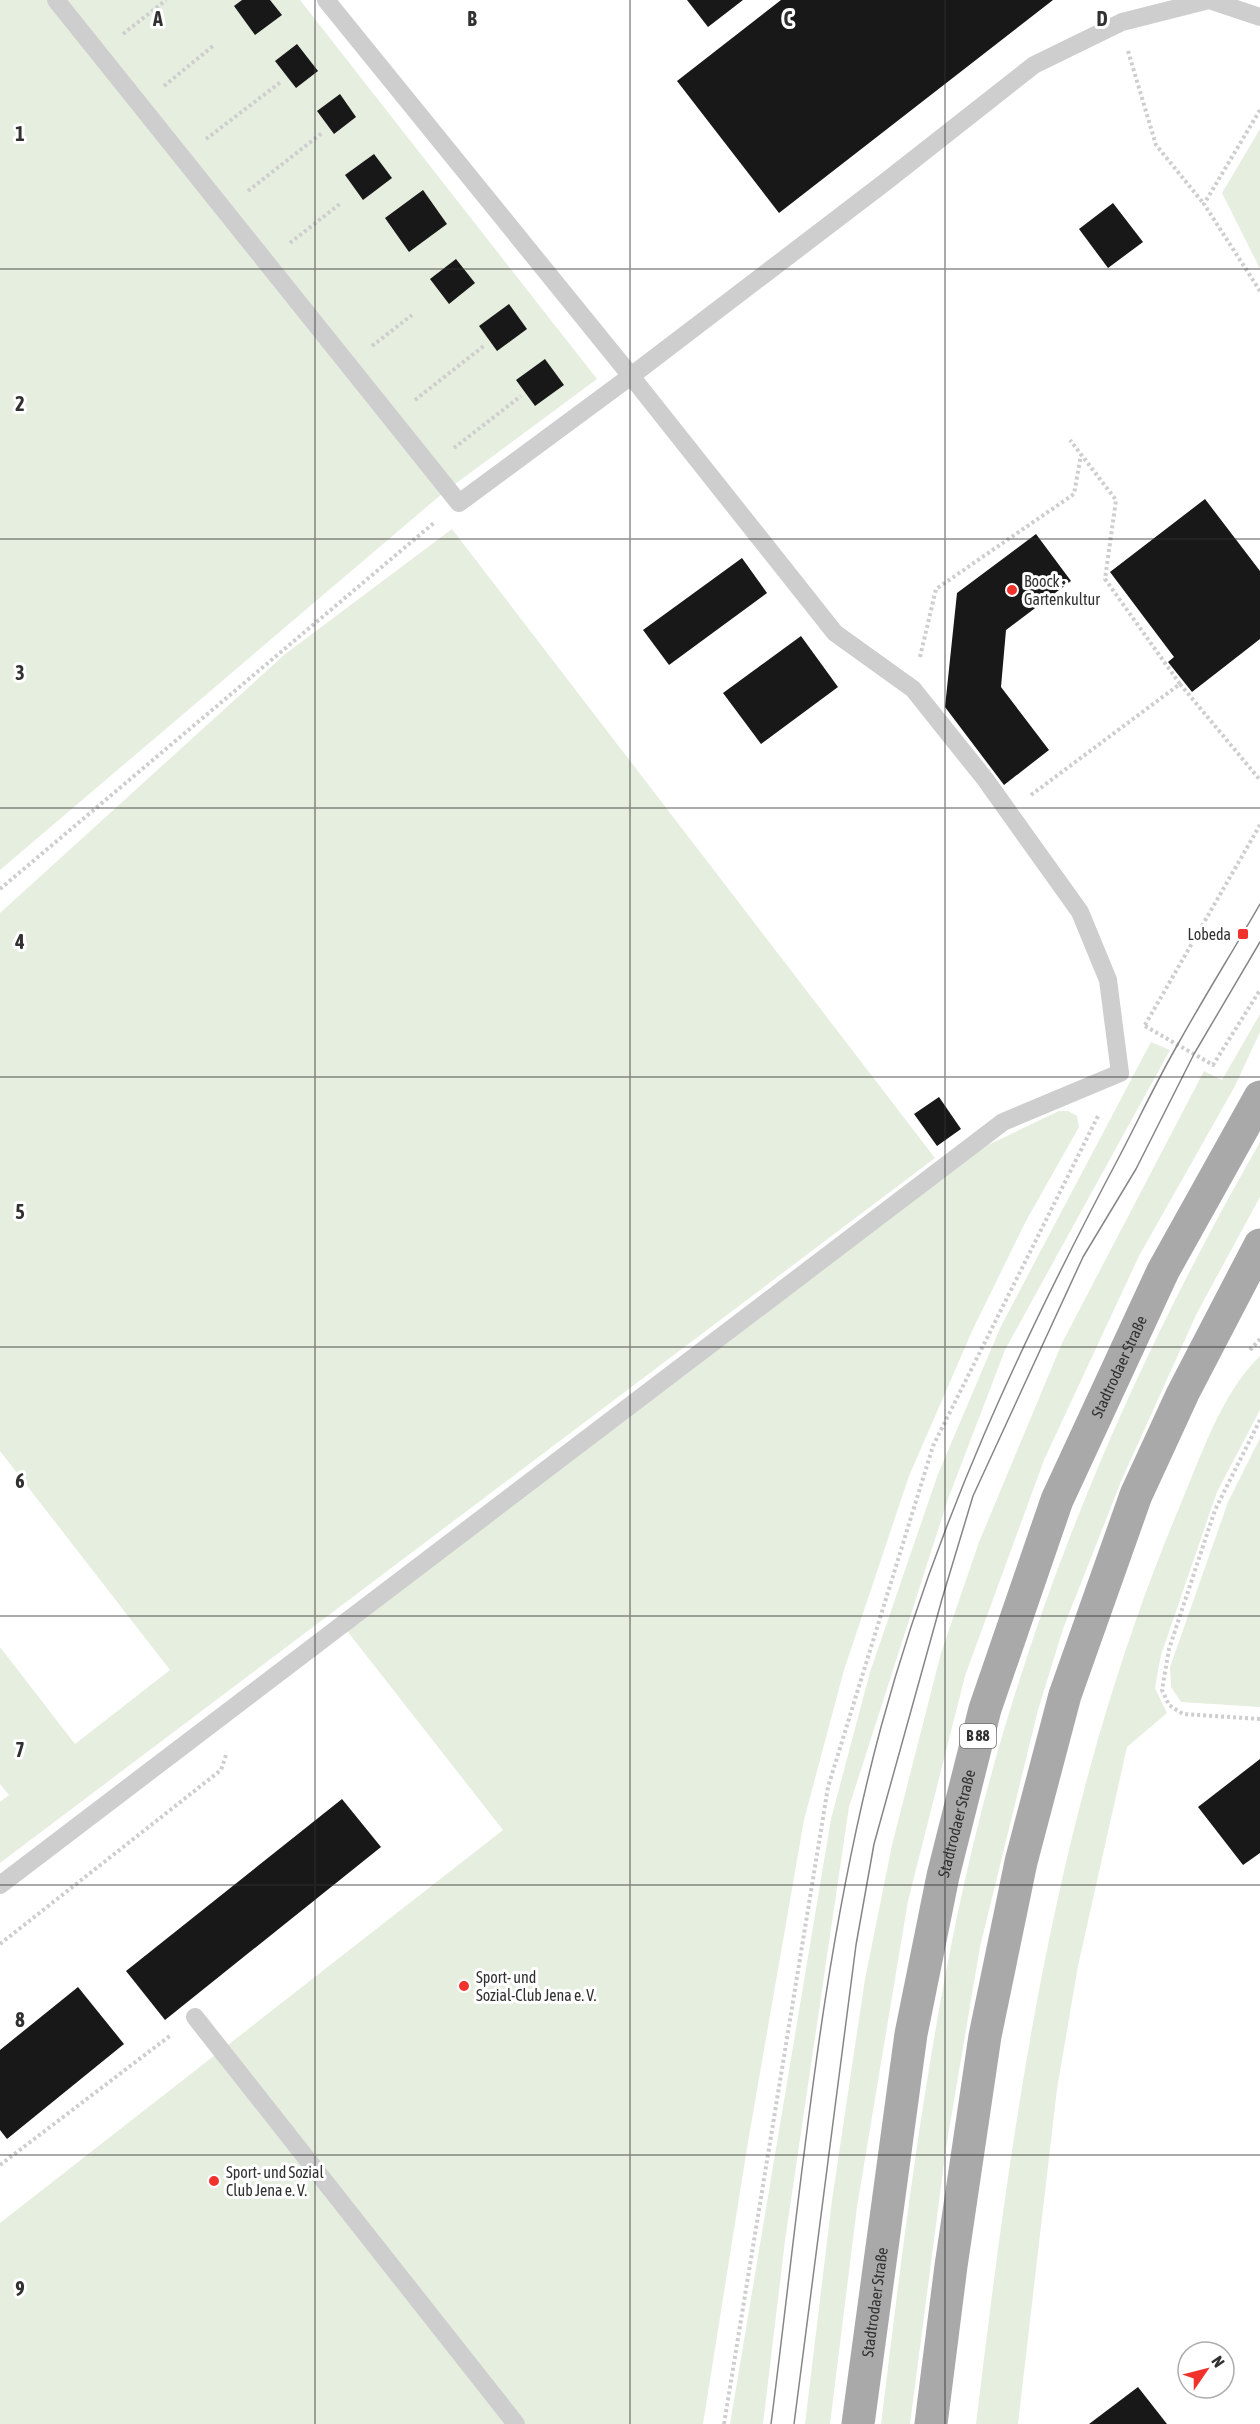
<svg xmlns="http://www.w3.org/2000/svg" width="1260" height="2424" viewBox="0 0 1260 2424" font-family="'Asap Condensed',sans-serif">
<rect width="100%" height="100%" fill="#fff"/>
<g fill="#e6efdf">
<polygon points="0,0 300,0 597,379 443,493 0,870"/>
<polygon points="1260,129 1260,269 1222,193"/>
<polygon points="452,529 935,1158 0,1863 0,1802 9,1795 0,1784 0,1647 75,1744 170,1670 0,1451 0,913 284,655"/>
<polygon points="1260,1014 1260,1032 1235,1086 1139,1256 1044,1460 965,1676 908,1901 857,2207 830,2424 805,2424 832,2200 865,1979 892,1845 941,1653 979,1542 1062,1343 1204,1071 1222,1080"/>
<polygon points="1151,1042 1170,1050 1005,1350 948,1499 849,1807 785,2241 763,2424 730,2424 831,1819 870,1672 938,1474 1001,1326"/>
<polygon points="1059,1111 1068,1111 1077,1116 1079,1127 1026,1221 973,1329 909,1476 844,1670 804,1820 748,2142 703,2424 0,2424 0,2223 503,1830 344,1627 947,1173 988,1145"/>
<path d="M1260,1142V1197L1197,1313L1122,1479L1063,1629L1038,1710L980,1947L946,2148L910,2424H881C906,2220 931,2008 982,1809C1044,1571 1138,1355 1260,1142Z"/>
<path d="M1260,1356V1410L1217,1492L1161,1655L1155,1688L1167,1713L1127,1747L1078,1966L1057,2089L1018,2424H976C1014,2109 1055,1803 1179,1508C1200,1459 1221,1393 1260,1356Z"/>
<polygon points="1260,1438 1260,1707 1181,1702 1171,1687 1170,1667 1228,1502"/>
</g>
<g fill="#181818">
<polygon points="242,0 270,0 282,15 255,35 234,6"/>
<polygon points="687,0 743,0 708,27"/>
<polygon points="781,0 1053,0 779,213 677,81"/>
<polygon points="297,44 318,71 296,88 275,61"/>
<polygon points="340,94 356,117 334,134 317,111"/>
<polygon points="374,154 392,178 363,200 345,175"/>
<polygon points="423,190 447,224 409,252 385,218"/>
<polygon points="1113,203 1143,242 1108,268 1079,229"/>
<polygon points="456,259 475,283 449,304 430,279"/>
<polygon points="509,304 527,329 497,351 479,326"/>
<polygon points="545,359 564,385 535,406 516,380"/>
<polygon points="1205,499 1260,571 1260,639 1192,692 1168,662 1174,657 1110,572"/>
<polygon points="1036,534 1071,581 1006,630 1001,687 1049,750 1004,785 945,707 957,593"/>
<polygon points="742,558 767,593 669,665 643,630"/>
<polygon points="801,636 838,687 761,744 723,693"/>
<polygon points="939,1097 961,1129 937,1146 914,1114"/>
<polygon points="1260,1759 1260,1853 1243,1865 1198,1807"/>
<polygon points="342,1799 381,1847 165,2020 126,1971"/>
<polygon points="78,1987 124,2044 7,2139 0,2130 0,2050"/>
<polygon points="1138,2387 1167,2424 1089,2424"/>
</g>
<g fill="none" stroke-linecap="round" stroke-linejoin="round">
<g stroke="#cecece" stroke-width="4" stroke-dasharray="3 3" stroke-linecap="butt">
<polyline points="123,34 166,0"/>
<polyline points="1128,51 1156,145 1204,204"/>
<polyline points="164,86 213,46"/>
<polyline points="1260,110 1204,204 1260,291"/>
<polyline points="206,139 282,81"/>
<polyline points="248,191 322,133"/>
<polyline points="290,243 341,203"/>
<polyline points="372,346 412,315"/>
<polyline points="415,400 485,345"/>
<polyline points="454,448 521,396"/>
<polyline points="920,657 936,589 1074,494 1081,455"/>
<polyline points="1180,684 1260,780"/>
<polyline points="1031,795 1180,684 1105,579 1116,500 1070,440"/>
<polyline points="0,889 435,522"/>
<polyline points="1145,1025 1260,825"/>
<polyline points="1145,1026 1213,1065 1260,990"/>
<polyline points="1250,1350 1260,1339"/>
<polyline points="1260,1420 1215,1510 1169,1649 1162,1690 1169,1705 1183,1714 1260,1719"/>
<polyline points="0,1944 221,1770 227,1752"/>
<polyline points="0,2165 171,2035"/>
<polyline points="724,2424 828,1787 933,1446 1099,1114"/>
</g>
<g stroke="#cecece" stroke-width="18">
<polyline points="326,0 631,376 884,183 1034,65 1122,22 1209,0 1260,17"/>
<polyline points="0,1885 1003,1122 1120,1073 1108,980 1080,912 985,779 913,689 835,633 631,376 459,503 56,0"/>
<polyline points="195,2017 516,2424"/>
</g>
<g stroke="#a9a9a9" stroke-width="33">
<path id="s1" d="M858,2424L911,2034L943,1876L985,1709L1057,1500L1163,1271L1260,1097"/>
<polyline points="931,2424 951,2266 985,2036 1021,1862 1065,1695 1136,1495 1183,1393 1260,1245"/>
</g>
<g stroke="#868686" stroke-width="1.5">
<path d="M771,2424C801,2192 820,1954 881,1727C936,1524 1020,1344 1118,1159C1138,1121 1156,1082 1178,1044C1204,997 1233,951 1260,904"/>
<polyline points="794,2424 856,1945 874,1844 942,1599 973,1496 1083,1257 1136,1169 1194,1054 1260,942"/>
</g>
</g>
<path fill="none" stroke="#313131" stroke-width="1.5" stroke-opacity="0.55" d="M315,0V2424M630,0V2424M945,0V2424M0,269H1260M0,539H1260M0,808H1260M0,1077H1260M0,1347H1260M0,1616H1260M0,1885H1260M0,2155H1260"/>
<g fill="#f1312b" stroke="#fff" stroke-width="2">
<circle cx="1012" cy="590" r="6"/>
<rect x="1237" y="928" width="12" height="12" rx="3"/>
<circle cx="464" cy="1986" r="6"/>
<circle cx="214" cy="2181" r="6"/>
</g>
<g text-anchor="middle" stroke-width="6" stroke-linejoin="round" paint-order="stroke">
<rect fill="#fff" stroke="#6f6f6f" stroke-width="1.5" x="960" y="1724" width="36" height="24" rx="4.5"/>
<g font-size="15" font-weight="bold" fill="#313131">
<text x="978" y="1741">B 88</text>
</g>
<g font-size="16" fill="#313131" stroke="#fff" text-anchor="start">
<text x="1024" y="587">Boock -<tspan x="1024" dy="18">Gartenkultur</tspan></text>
<text x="1231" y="940" text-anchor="end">Lobeda</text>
<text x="476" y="1983">Sport- und<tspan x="476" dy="18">Sozial-Club Jena e. V.</tspan></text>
<text x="226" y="2178">Sport- und Sozial<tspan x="226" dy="18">Club Jena e. V.</tspan></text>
</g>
<g font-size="16" fill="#313131" stroke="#fff">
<text dy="6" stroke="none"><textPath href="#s1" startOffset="1095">Stadtrodaer Straße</textPath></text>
<text dy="6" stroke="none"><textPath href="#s1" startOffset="609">Stadtrodaer Straße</textPath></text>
<text dy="6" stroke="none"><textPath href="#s1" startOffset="123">Stadtrodaer Straße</textPath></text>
</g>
</g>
<g font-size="20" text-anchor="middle" font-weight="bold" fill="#313131" stroke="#fff" stroke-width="6" stroke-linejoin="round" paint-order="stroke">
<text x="158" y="26">A</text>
<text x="472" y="26">B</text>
<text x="788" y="26">C</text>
<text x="1102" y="26">D</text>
<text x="20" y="141">1</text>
<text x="20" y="411">2</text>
<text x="20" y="680">3</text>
<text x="20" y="949">4</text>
<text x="20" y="1219">5</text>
<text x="20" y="1488">6</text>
<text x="20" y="1757">7</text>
<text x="20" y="2027">8</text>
<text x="20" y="2296">9</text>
</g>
<g transform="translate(1206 2370) rotate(55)"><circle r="28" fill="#ffffff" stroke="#adadad" stroke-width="1.5"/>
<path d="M0-4.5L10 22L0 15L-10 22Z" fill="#f1312b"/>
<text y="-9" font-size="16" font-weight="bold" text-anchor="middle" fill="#313131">N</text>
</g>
</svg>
